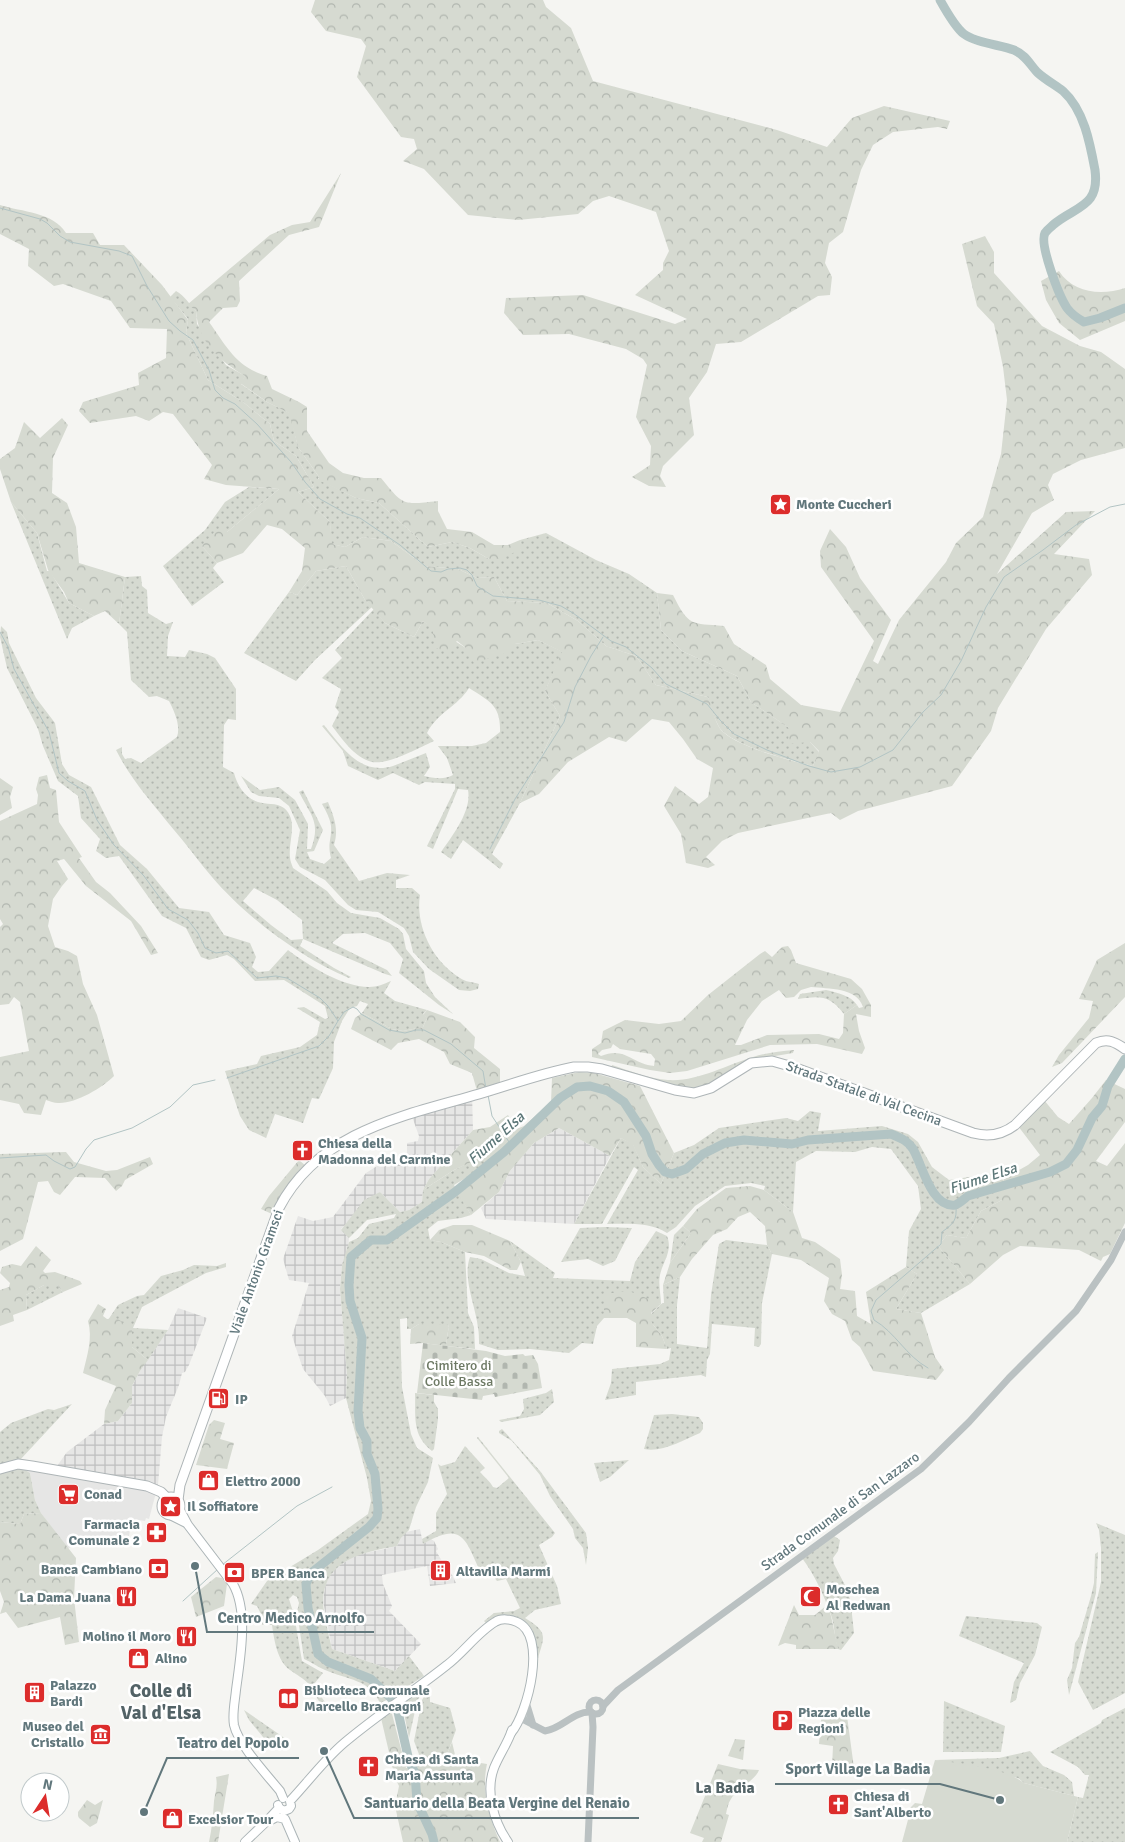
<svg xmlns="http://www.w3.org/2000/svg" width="1125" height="1842" viewBox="0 0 1125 1842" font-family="Signika,sans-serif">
<defs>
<pattern id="industrial-grid" width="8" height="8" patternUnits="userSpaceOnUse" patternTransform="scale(1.25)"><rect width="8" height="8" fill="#e6e6e5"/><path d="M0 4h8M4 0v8" fill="none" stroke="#bebfbf"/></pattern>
<pattern id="grass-dots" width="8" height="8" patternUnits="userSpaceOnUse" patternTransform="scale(1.25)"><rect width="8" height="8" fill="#d6dad1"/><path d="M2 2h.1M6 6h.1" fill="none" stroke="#b1b6af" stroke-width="1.8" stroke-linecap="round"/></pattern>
<pattern id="forest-crowns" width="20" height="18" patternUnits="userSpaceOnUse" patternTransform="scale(1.25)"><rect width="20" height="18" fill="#d6dad1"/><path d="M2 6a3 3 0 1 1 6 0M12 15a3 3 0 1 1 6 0" fill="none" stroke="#b1b6af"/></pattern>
<pattern id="cemetery-stones" width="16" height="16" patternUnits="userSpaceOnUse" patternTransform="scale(1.25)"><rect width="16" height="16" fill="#d6dad1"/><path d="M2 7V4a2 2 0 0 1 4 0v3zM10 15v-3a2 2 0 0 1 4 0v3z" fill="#b1b6af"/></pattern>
</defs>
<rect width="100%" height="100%" fill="#f5f5f2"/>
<polygon fill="#e6e6e5" points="20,1460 158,1485 149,1519 146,1518 145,1521 132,1519 129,1536 78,1541 68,1549 41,1513 35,1500 30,1473 21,1467"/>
<g fill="url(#industrial-grid)">
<polygon points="472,1093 473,1130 429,1179 423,1190 422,1202 409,1210 400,1212 380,1192 341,1229 349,1238 348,1250 342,1265 340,1289 347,1375 346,1398 330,1406 325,1396 303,1369 292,1336 309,1283 289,1280 283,1259 298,1216 313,1221 333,1217 366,1173 377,1166 407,1161 407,1143 418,1141 419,1136 410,1111"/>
<polygon points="559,1128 610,1156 574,1224 486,1219 481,1208 499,1192 510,1171 534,1143"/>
<polygon points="178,1308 207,1318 189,1365 185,1372 182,1373 179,1385 166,1417 162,1437 158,1485 57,1466 67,1452 104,1424 118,1421 132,1403 132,1386 140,1371 168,1330"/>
<polygon points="420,1529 423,1544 431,1539 434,1541 438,1549 436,1551 445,1566 447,1565 456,1583 430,1586 427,1566 382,1575 383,1584 392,1606 389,1611 421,1644 395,1671 332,1649 323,1601 326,1581 336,1567 357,1555 397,1546 401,1538 406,1532"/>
</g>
<g fill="url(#grass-dots)" fill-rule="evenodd">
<path d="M176,291C185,296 189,304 196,311L197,324L226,365L245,376L241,384L267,402L290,413L298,447L319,477L318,479L356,498L379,503L428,547L452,542L470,548L489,559L521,549L520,540L546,533L596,560L629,574L657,593L661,630L682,651L737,676L751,702L810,742L819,752L813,766C792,761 730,745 719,727C714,718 711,707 708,697L656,685L636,656L606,646L578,621L547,603L507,601L494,577L477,578L458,569L425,566L391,541L363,537L345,547L331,544L330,522L298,492L314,487L296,456L274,441L270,424L243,402L208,380L186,333L188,319L170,297Z"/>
<polygon points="249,487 279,489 227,532 202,546 217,563 213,568 224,582 192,606 163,566 205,530 225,502"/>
<polygon points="11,502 37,533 47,571 50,571 69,603 94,616 72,628 67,639"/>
<polygon points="346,566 365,600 372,607 315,660 296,681 244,653 289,592 297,595 316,571"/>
<path d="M141,576L142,586L147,590L148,613L166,624L173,622L168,636L167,656L185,657L189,650L207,654L215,658L236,689V720L228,719L224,725L223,767L234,773C237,785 245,798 258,802C266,805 276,802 284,808C299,821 288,841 290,857C290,861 292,865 293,868L327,891L337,903L351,913L380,918L399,929L403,934L406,949L424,971L426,983L435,997L453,1014L439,1005L399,973L403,959L390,943L365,933L343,934L332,943L387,970L392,976L385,974L303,939L300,946L334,968L351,977L349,978C301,958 246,917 212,877C199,862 187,845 174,830C153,804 131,780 116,750L122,747V754L125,759L131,758L141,763L177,737C181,725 174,711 169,701L157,696L149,697L131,680L127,632L119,624L125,577ZM254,888L277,900L302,920L303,939L291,940L271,925L243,901Z"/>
<path d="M374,609L385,623L414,637L423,621L466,648L515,644L538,640L563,652L545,691L560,716L520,803L492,854L503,864L500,869L463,840L451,859L441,852C452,836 472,811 468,790L458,789L433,849L427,846L455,789V784L425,782L419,785L393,773L378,780L348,766L343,751L322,726L324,725C342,747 360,776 393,766C404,762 415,757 426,753L430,767L424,776C433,778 444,780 453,775L447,758L438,746H472L486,743L500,732C501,705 489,701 469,688C457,707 438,712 427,733L434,741C419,748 388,765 372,762C355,758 342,739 332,726L339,712L335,707L341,689L322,678L342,658L335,650Z"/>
<path d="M1,626L7,632L9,643L36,698L55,723L62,764L69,775L91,787L120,845L147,869L179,908L209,912L224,935L250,943L256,957L252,967L258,972L269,971L288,950C308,965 342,987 369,987C377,987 384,984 391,981L384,993L395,1001L427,1010L423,1014L427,1018L423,1027L403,1031L392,1029L362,1013L368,1004L360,1001L357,1006L350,1008L342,1021L334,1042L333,1068L319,1099L312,1098L303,1123L275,1114L266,1138L249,1130L240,1116L225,1071L257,1064L261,1056L300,1047L317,1035L320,1022L297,1008L304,1007L325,1019L328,1018L325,1006L284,980L255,981L234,959L227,955L209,960L201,957L186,928L162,916L119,856L106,858L96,851L100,839L81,818L78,796L58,781L43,746L38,729L7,668L0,637Z"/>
<path d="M241,776L260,790L279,787L295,800L308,824L307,849H311C321,822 311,816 299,792L303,790L323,830L314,851L307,852L310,859L324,864L331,858C327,843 332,839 331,826C330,818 326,811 322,804L328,802C334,817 339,829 334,845L359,881L387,873L410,875L396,880V888H412L420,895C415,926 433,962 460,978C465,982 473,982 479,984L478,989L470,991L459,990L429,969L413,952L409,936L404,928L378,912L356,910L348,905L325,880L300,867L295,859L300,830L289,806L279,798L259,796L251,792Z"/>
<path d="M826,990C838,993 850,995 857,1005L844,1014C829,995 821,996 798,999L800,994Z"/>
<path d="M810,1111L821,1113L818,1131L882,1126L908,1134L918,1142L932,1167L949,1180L1002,1172L1005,1188L1002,1200L981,1211L966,1238L947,1235L938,1246L970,1284L921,1313L896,1309L917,1274L906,1267L909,1231L921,1209L918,1186L891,1149L872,1147L855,1152L816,1151L796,1162L793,1212L764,1190L765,1186L751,1183L725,1186L695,1206L676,1227L667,1233C650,1222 627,1224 607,1224L638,1170L634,1167L602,1224H574L621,1138L633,1144L643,1167L661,1184L674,1153L694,1145L719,1128L786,1118L798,1121Z"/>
<path d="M482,1156L487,1165L454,1185L471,1215L461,1218L438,1221L428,1229L430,1240L441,1242L465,1252L468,1313L474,1327L475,1349L446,1346L449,1324H419L411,1329H407V1318L400,1319L402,1387L411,1434L417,1448L433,1458L428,1482L416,1507L409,1530L401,1538L397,1546C364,1552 325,1559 323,1600C323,1614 329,1635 332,1649L395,1671L409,1656L424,1676L380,1704C373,1680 345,1679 325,1670C318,1667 311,1662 304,1659L297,1612L299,1603L297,1597L293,1595L289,1599L294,1615L302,1661L323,1673L314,1684C318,1693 325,1702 331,1710L329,1713C319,1706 316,1693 309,1684C303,1678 297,1675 290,1670C277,1661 274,1639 272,1625H262L263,1618L257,1606L251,1604L267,1581L318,1550L368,1514L371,1501L367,1478L346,1398L347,1375L340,1289L342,1265L349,1242L358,1238L369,1224L394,1218L396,1214L367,1220L349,1238L341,1230L364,1200L380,1192L400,1212L409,1210L422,1202L423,1190L454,1170Z"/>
<polygon points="683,1226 691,1233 670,1263 674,1235"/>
<polygon points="605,1227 632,1228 615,1261 603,1266 588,1259 561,1262 580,1228"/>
<path d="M656,1231L667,1236C673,1251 663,1261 660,1275C658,1284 661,1295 661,1304L664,1303L663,1285L680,1277L677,1305V1344L707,1348L711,1295L719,1244L726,1240L767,1245L772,1254L762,1303L761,1344L759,1347L754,1346L755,1328L712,1324L710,1354L707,1360L706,1377L701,1375L636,1382V1395L605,1400L611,1383L612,1369L660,1364L669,1360L671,1348L667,1349L662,1336L651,1322V1314L661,1304L604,1294V1318L597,1326L593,1344L582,1343L569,1353L530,1349L498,1350L479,1344C479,1339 479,1333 478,1328C476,1307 462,1278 470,1257L481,1259L509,1273L525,1276L521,1262L510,1241L555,1273L553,1278L630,1281L635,1262Z"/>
<polygon points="226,1263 226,1267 206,1273 142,1307 133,1328 168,1330 148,1360 132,1347 108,1320 118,1305 137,1296 144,1295 161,1276 183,1270 194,1265 217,1266"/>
<polygon points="44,1285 57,1285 63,1292 27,1310 26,1295"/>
<polygon points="552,1389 554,1402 540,1415 501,1422 499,1420 520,1416 524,1409 523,1399 546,1393"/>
<path d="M415,1393L434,1395V1402L438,1409V1419L434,1449L432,1451C411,1435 416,1415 415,1393Z"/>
<polygon points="72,1404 20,1460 0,1465 0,1432 11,1423 48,1409 54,1410"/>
<path d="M672,1414L699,1417L703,1423V1429L700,1433C683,1440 662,1453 644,1449L654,1415Z"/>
<polygon points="502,1429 540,1471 586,1533 588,1548 586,1565 583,1548 575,1538 573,1529 550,1496 540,1475 512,1441 499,1433 499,1431"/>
<path d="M478,1437L555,1533L552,1537L539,1545L557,1586L561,1604L535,1610L525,1618C552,1634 542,1639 537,1663C537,1653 537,1642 533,1632C524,1612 502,1613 486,1623L484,1621L494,1613L514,1611L520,1608L506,1579L497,1581L486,1567L480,1571C465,1538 462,1521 423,1544L422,1539L436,1531V1513L447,1494L438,1464L441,1466L455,1462L465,1446L485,1468L480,1472C485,1478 490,1481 493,1487L497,1488L509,1478L477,1438Z"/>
<polygon points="629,1460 610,1477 600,1482 594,1463"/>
<polygon points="21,1467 30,1473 35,1500 41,1513 24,1514 20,1524 0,1522 0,1474"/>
<polygon points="1096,1523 1125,1535 1125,1693 1093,1710 1078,1682 1101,1582 1101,1548 1099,1530"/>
<path d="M834,1536L840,1540L838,1551L833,1558L834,1564L848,1591L851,1605L854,1633L841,1650L838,1649C834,1638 835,1626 831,1615C824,1595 814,1574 802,1558Z"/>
<polygon points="1098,1552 1096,1593 1069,1695 1067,1680 1072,1668 1075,1643 1079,1637 1091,1596 1094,1583 1095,1554"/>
<polygon points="966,1616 1037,1623 1042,1627 1035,1655 1020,1683 1016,1700 1010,1703 1014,1682 1024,1663 959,1636"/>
<polygon points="430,1688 430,1702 450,1708 456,1730 448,1752 423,1765 414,1741 422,1700"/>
<polygon points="421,1690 422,1692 417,1702 409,1738 402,1703"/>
<polygon points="944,1701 1005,1726 1001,1752 943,1752"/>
<polygon points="1125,1708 1125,1842 1067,1842 1078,1797 1083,1798 1089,1775 1085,1775 1078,1767 1050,1752 1101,1723 1102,1720"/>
<polygon points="244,1710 286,1739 286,1741 272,1748 249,1720"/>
<polygon points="1030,1751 1043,1766 1064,1775 1072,1782 1074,1796 1024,1783 1018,1778 935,1760 999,1758"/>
</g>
<g fill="url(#forest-crowns)" fill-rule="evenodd">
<polygon points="315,0 543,0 546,7 571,28 593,81 777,130 827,147 852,118 884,106 950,121 947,129 938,127 893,132 873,145 861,170 843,232 829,243 825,263 832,277 830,295 818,296 741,342 716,344 707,372 689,398 694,435 663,466 660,476 666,487 649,486 632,477 650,465 651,446 636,417 647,365 643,359 626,349 569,334 523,335 504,313 506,298 583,295 675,324 687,319 635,295 663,270 663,263 669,251 656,212 609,196 593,201 578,214 518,220 468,215 424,169 403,161 417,149 414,139 401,137 357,77 366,46 361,39 326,31 311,12"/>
<path d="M341,173L319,227L289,235L239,281L240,301L237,307L223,308L209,322C227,347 236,367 267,376L272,389L299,402L307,407V431L329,463L343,473L364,478H381C404,506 402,505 438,501V511L447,529L472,532L494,545H508L520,540L522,549L502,558L489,559L470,548L452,542L428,547L379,503L356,498L318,480L319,477L298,447L289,413L267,402L240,383L245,376C220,361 198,342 196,311L188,304L270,235L292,225L310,222Z"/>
<path d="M0,205C22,212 53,212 66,233H93L100,245H124L162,285L188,320L186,333L208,380L243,402L270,424L274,441L296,456L314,487L298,492L330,522L332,544L345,547L363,537L391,541L425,566L458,569L477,578L494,577L507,601L547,603L578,621L606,646L636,656L656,685L708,697C712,707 714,718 719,727C729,745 792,761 813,766L819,751L810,742L788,744L789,728L751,702L737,676L682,651L661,630L657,593L673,595C689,627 691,623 724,626L734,644L766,665L770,679L801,705L840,712L874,641L821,567L820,551L830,529L846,547L860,578L891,620L873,661L878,664L899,620L946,562L956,543L983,517L1001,454L1007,400L1003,367L994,324L977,306L962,244L985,236L994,252V273L1042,326L1080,346L1101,352L1125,369V448L1081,460L1053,474L1048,485L1054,500L1032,513L997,574L1066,512L1095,511L1054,554L1089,559L1092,575L1046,629L998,708L991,731L952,786L858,811L840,820L831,813L738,833L722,841L706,857L715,865L708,868L686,863L681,834L664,806L675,786L699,804L708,797L713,768L697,759L683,739L669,722L652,719L626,742L609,737L568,762L539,794L520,803L560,716L545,691L562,652L538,640L515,644L509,652L474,663L466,648L457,641L446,652L436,648L432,628L423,621L414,637L385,623L365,600L346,566L316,571L297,595L289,592L302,571L305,548L282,529L267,525L243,553L217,563L202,546L217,529L227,532L279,489L226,485L204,479L212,465L173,414L163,412L149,421L136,416L90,423L79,411L83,402L139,385L138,373L166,358L167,329L130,328L111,301L63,284L54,286L28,266L29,249L0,234Z"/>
<path d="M1059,271C1073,293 1101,296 1125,288V321L1080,340L1059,323L1046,300L1041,281Z"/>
<polygon points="62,418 68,425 53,458 52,493 67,503 76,527 79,563 125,577 119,624 105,611 94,616 69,603 64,592 48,570 37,533 11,502 0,469 0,459 15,448 24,422 40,438"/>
<path d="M47,775L50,788L56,790L59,822L82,857L79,858L96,882L110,893L141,926L158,953L151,955L131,921L86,886L64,859L57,861L68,879L62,886L53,899L48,926L55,947L68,951L77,956L83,984L97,1015L114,1076C102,1088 75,1104 58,1103C54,1103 50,1101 46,1100L41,1115L24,1113L19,1104L0,1100V1057L29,1051L20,1002L14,997L9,1004L0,1005V927L3,924L0,919V821L37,804L38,795L36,789L39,777Z"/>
<polygon points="0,778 13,787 10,797 12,808 0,815"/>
<polygon points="1125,943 1125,997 1062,1063 1052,1067 1059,1055 1089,1018 1093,1001 1079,999 1097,960"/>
<path d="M788,946L791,950L796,963L851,979L862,989L871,1005V1017L856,1014L859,1031L865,1048L862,1054L817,1044L770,1045L687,1071L670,1073L650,1070L592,1057V1049L601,1043L603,1031L625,1020L659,1024L681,1021L708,995L760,954L765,951L772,957L782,947ZM811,987C828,989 857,987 863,1007L859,1008L857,1005L844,1014L843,1033L839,1039L819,1034L767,1035L741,1045H735L747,1020L762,1001L779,990L786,998L794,997L801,990ZM613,1044L620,1049L651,1054L655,1059L654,1066C632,1064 625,1046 601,1056L598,1054L602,1050L611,1048Z"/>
<polygon points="427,1010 460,1022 475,1037 474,1048 500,1069 500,1084 477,1091 472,1073 450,1064 444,1052 419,1039 398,1043 391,1050 351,1029 355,1018 362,1013 392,1029 403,1031 423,1027 427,1018 423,1015"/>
<path d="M794,1050L793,1053L746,1061L707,1086L696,1090L675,1088L611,1068L612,1065C630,1071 650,1079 668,1080C697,1082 726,1065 753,1057C766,1053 780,1051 794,1050Z"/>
<polygon points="579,1072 594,1073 640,1086 674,1153 661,1184 643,1167 633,1145 621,1138 610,1156 559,1128 534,1143 510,1171 499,1192 471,1215 457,1192 489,1168 482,1157 454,1170 423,1190 429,1179 473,1130 490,1127 508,1115 513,1124 519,1128 524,1126 551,1102 552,1078"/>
<polygon points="1106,1080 1125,1089 1125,1122 1096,1161 1107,1166 1125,1143 1125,1223 1110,1254 1103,1257 1101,1261 1079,1250 1020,1246 1003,1255 970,1284 938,1246 947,1235 966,1238 981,1211 1002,1200 996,1193 1005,1188 1002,1172 1012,1174 1028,1165 1040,1155 1018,1126 1044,1100 1058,1117 1069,1124 1092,1098"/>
<polygon points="66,1152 74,1162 106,1171 117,1170 150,1157 153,1164 125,1180 122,1186 116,1191 105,1178 75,1177 60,1195 54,1192 48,1181 38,1182 23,1239 0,1251 0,1154"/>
<polygon points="299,1160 306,1166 283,1193 272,1214 261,1209 269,1196"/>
<polygon points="750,1186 764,1190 793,1212 802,1238 815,1242 840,1259 842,1275 840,1289 855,1291 857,1316 871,1324 866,1292 906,1267 917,1274 896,1309 921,1313 935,1357 944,1370 936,1380 873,1371 860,1347 852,1340 845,1321 832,1314 824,1301 829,1278 801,1260 772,1254 767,1245 765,1226 750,1212 738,1217 727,1229 713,1235 692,1259 680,1277 663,1285 670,1263 691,1233 683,1226 697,1209 726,1188"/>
<polygon points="453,1225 472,1225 510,1241 521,1262 517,1270 510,1270 484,1256 465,1252 441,1242 430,1240 439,1230"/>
<polygon points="36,1246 51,1260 43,1271 45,1273 55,1272 80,1281 82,1284 63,1292 57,1285 44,1285 26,1295 27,1310 13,1315 14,1321 0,1326 0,1290 9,1287 10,1283 0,1273 2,1267 12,1264 21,1266"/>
<polygon points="629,1291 661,1304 651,1313 651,1322 662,1336 667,1349 636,1347 636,1323 627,1318 604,1318 604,1294"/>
<path d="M98,1304L106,1309L103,1316L107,1319L116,1318L132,1328V1347L148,1360L140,1371L132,1386V1403L118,1421L104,1424L105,1410L116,1386L83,1373C87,1356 93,1338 88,1321Z"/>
<polygon points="419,1324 449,1324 446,1346 423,1343 410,1344 411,1329"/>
<polygon points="214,1420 225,1423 220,1439 234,1443 227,1469 196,1465 209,1425"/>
<polygon points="41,1513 76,1558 74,1598 79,1642 65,1645 60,1617 18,1628 6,1612 0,1614 4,1602 0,1591 0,1522 20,1524 24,1514"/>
<polygon points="216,1577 222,1578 227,1584 224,1606 196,1617 191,1597"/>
<polygon points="794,1605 799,1615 815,1615 827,1605 831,1616 838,1649 796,1649 796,1645 785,1643 778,1646"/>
<polygon points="822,1709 827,1714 847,1716 854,1768 832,1767 833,1746 819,1744"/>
<path d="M391,1710L406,1768L423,1765L448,1752L452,1742L456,1759L487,1764C481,1792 489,1817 500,1842H403L395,1806L399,1786L395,1778L381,1718Z"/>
<polygon points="735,1739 745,1740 743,1760 728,1756"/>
<path d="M718,1764L740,1769L759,1770C756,1780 737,1788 731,1799C728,1803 727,1809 726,1814L729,1815L721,1842H702L704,1838L690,1833Z"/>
<path d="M229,1774L218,1842H209C212,1828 213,1815 214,1801C215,1793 218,1786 216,1777Z"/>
<polygon points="87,1800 95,1805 103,1800 97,1823 90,1827 79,1818 78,1816 78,1812"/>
</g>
<polygon fill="url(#cemetery-stones)" points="423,1343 486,1351 505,1356 523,1354 525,1356 533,1355 538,1364 542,1388 495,1397 494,1394 483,1396 482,1400 417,1393"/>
<path fill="#d6dad1" d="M935,1760C959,1763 1006,1768 1024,1783L1078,1797L1067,1842H902L909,1816L906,1812L915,1803L922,1804Z"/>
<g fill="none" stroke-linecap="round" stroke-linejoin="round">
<g stroke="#b2c4c4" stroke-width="1">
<polyline points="0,208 40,219 47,223 60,236 70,242 119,251 132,256 147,286 169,321 180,331 193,340 209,370 215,390 223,398 235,404 257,424 291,462 305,482 320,499 347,514 360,518 400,545 431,571 441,572 448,569 460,568 467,570 472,575 477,586 493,596 539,600 561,606 573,613 611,641 626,647 652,668 666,684 707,704 720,720 734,734 767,750 809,766 831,772 860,767 893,750 923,712 941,695 961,661 986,607 1004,577 1043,550 1076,525 1110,507 1125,504"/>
<polyline points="0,632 8,647 14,669 49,732 59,773 68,781 85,791 97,820 114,845 144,876 168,909 188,920 198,933 205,948 216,953 228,951 257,978 276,976 287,978 320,998 328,1006 338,1021 344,1012 353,1007 357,1009 361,1014 389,1030 405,1033 416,1030 424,1030 451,1044 483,1071 486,1089"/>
<polyline points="490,849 515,799 564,722 575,687 591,656 603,637"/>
<polyline points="227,1078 319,1046 329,1036 338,1021"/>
<polyline points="488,1095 492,1116 511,1145"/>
<polyline points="0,1158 46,1155 54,1161 70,1169 75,1167 86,1149 94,1140 132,1128 170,1107 193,1085 215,1080"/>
<path d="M928,1368C906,1356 895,1332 874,1320L871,1311L876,1300L941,1244L942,1232C954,1223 957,1221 956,1205"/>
<polyline points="222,1565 297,1506 332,1487"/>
<polyline points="183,1601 218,1569"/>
</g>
<g stroke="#b2c4c4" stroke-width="9">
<path d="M940,0C945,9 956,28 964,34C976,43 1001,45 1014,50C1026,55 1030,65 1038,73C1046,80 1055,85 1063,91C1084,110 1090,143 1095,170C1100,208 1075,206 1053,225C1051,227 1047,230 1045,233C1039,244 1059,296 1067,308C1072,315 1077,318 1084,322L1100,318L1125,308"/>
<path d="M434,1842L432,1834L417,1802L415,1773L409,1761L396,1703L371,1679L328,1662L318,1654L308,1608L306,1584L311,1573L369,1527L377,1518L378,1509L375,1474L367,1454V1441L360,1428L358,1411L362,1338L350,1301L349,1285L351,1257L371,1240H387L455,1192L504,1152L560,1098L577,1087L590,1086L608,1091L624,1102L646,1136L652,1154L659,1165L665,1172L672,1174L686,1169L703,1154L725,1143L744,1140L792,1144L808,1140L891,1134C901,1138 908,1141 913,1149C922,1164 931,1208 955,1205C959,1204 964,1199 968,1196L1050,1172L1066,1164L1077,1150L1092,1118L1102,1106L1108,1086L1125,1059"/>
</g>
<defs>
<g id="secondary">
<path d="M179,1508L188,1525L233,1584C249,1612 240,1659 236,1690C235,1701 232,1714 234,1725C238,1744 267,1775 280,1791L283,1798"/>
<polyline points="172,1516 186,1523"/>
<path d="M279,1808L284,1811L289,1809L291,1806L290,1801C308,1782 324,1760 344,1743C377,1715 413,1692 447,1665C463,1653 478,1632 495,1622C501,1618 510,1619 517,1622C548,1635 528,1713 511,1733"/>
<polyline points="269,1821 277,1817 285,1819 295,1842"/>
<polyline points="245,1842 266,1822 279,1808 278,1805"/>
<path d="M508,1842C494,1822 485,1792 494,1768C499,1755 508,1743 512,1730"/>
</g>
<g id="primary">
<polyline points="0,1469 18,1464 32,1466 147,1486 161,1492 166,1497"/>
<circle cx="171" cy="1506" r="9"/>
<path d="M178,1500L180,1485L279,1208C319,1131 403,1116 479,1094C510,1085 542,1073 574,1067H588L602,1069L675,1090L694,1093L711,1088L751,1063L772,1061L793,1067L973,1133C988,1137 1002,1135 1015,1125L1096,1043C1108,1038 1115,1042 1125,1049"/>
</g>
</defs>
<use href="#secondary" stroke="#acb5b7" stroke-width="10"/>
<use href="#primary" stroke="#aeb5b7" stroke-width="11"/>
<g stroke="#bac1c2" stroke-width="7">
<circle cx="596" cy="1707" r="7"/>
<polyline points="526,1702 533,1725"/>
<polyline points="603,1706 618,1690 921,1469 969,1422 1009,1378 1076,1311 1111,1260 1125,1232"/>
<path d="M522,1711L524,1720L545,1731C562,1729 573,1711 591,1712"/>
<polyline points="588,1842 593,1727 592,1713"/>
</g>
<use href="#secondary" stroke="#fff" stroke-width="8"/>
<use href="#primary" stroke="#fff" stroke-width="9"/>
</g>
<defs>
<symbol id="sight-square" viewBox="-11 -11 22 22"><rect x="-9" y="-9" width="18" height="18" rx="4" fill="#dc2c2b" stroke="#fff"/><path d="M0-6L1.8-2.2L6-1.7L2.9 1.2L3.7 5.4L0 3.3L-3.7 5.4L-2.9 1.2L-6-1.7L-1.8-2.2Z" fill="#fff"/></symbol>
<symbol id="church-square" viewBox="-11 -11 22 22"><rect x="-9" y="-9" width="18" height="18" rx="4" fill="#dc2c2b" stroke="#fff"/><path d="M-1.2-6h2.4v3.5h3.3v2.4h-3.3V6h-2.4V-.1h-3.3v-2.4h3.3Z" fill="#fff"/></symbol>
<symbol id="fuel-square" viewBox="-11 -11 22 22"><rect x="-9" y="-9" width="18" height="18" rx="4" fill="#dc2c2b" stroke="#fff"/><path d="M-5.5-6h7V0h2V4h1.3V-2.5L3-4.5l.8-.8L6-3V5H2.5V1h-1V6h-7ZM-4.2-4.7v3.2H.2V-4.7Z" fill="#fff"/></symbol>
<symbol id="shop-square" viewBox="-11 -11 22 22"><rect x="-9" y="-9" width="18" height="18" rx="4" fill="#dc2c2b" stroke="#fff"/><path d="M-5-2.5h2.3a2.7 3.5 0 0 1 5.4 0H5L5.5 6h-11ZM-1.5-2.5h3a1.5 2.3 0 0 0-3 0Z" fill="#fff"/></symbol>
<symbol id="supermarket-square" viewBox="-11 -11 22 22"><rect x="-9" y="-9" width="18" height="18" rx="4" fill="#dc2c2b" stroke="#fff"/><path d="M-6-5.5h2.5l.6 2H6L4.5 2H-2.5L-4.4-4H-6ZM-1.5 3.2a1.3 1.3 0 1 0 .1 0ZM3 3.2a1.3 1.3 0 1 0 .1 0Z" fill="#fff"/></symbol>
<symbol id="pharmacy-square" viewBox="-11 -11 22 22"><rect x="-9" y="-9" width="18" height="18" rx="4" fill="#dc2c2b" stroke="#fff"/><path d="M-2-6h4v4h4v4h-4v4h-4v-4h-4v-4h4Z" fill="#fff"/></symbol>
<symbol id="bank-square" viewBox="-11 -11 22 22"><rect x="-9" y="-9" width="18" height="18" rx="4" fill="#dc2c2b" stroke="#fff"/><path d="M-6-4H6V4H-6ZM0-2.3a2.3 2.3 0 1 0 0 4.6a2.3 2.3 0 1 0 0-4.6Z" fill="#fff"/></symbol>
<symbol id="building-square" viewBox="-11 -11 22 22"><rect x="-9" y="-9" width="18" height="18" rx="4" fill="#dc2c2b" stroke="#fff"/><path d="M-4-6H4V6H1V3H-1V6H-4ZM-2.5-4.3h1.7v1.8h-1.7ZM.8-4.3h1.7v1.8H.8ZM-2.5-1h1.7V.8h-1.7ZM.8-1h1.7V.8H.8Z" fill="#fff"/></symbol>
<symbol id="restaurant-square" viewBox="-11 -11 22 22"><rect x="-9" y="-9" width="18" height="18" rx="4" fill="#dc2c2b" stroke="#fff"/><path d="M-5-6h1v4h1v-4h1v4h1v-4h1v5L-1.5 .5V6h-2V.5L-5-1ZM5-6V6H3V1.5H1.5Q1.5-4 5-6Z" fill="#fff"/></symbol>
<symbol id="mosque-square" viewBox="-11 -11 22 22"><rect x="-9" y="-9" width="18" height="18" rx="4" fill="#dc2c2b" stroke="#fff"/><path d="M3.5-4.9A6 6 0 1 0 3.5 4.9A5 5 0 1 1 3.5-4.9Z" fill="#fff"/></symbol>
<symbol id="library-square" viewBox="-11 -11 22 22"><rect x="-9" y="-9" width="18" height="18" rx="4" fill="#dc2c2b" stroke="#fff"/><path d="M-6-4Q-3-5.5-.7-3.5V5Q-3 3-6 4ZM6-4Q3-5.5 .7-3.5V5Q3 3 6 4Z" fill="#fff"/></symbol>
<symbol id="parking-square" viewBox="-11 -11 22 22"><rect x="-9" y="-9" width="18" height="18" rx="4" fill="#dc2c2b" stroke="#fff"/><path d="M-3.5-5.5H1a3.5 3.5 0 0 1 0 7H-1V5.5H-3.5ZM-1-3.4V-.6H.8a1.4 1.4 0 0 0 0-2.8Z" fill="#fff"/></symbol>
<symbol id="museum-square" viewBox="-11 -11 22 22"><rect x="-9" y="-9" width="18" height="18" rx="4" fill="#dc2c2b" stroke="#fff"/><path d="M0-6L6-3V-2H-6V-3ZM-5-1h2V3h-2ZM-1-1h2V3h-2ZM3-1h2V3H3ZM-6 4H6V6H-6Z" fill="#fff"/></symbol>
</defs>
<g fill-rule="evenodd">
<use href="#sight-square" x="768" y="492" width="25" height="25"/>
<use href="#church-square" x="290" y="1138" width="25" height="25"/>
<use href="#fuel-square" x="206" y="1386" width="25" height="25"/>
<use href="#shop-square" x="196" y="1468" width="25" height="25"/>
<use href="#supermarket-square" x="56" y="1482" width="25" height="25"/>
<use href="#sight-square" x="158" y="1494" width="25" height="25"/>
<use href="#pharmacy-square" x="144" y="1520" width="25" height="25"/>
<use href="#bank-square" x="146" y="1556" width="25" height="25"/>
<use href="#building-square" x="428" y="1558" width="25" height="25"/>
<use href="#bank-square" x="222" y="1560" width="25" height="25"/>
<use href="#restaurant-square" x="114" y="1584" width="25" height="25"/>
<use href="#mosque-square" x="798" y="1584" width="25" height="25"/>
<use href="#restaurant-square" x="174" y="1624" width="25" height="25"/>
<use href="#shop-square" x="126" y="1646" width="25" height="25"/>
<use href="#building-square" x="22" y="1680" width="25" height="25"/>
<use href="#library-square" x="276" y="1686" width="25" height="25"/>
<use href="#parking-square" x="770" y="1708" width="25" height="25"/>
<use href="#museum-square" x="88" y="1722" width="25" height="25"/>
<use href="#church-square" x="356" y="1754" width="25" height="25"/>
<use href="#church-square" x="826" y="1792" width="25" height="25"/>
<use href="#shop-square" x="160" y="1806" width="25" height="25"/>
</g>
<g text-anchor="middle" stroke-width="5" stroke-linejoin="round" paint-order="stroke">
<g font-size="14" font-weight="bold" fill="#61777c" stroke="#fff" text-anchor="start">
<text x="796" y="509">Monte Cuccheri</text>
<text x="318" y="1148">Chiesa della<tspan x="318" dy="16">Madonna del Carmine</tspan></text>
<text x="235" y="1404">IP</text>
<text x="225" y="1486">Elettro 2000</text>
<text x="84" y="1499">Conad</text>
<text x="187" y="1511">Il Soffiatore</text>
<text x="140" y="1529" text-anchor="end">Farmacia<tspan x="140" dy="16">Comunale 2</tspan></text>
<text x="142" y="1574" text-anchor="end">Banca Cambiano</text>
<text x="456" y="1576">Altavilla Marmi</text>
<text x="251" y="1578">BPER Banca</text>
<text x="826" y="1594">Moschea<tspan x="826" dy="16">Al Redwan</tspan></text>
<text x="111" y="1602" text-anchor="end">La Dama Juana</text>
<text x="171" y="1641" text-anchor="end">Molino il Moro</text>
<text x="155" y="1663">Alino</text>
<text x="50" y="1690">Palazzo<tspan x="50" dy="16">Bardi</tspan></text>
<text x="304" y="1695">Biblioteca Comunale<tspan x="304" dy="16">Marcello Braccagni</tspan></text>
<text x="798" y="1717">Piazza delle<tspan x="798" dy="16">Regioni</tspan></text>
<text x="84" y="1731" text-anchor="end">Museo del<tspan x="84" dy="16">Cristallo</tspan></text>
<text x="385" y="1764">Chiesa di Santa<tspan x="385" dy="16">Maria Assunta</tspan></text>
<text x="854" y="1801">Chiesa di<tspan x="854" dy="16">Sant'Alberto</tspan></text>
<text x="188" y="1824">Excelsior Tour</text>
</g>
<g font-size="14" fill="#61777c" stroke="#fff">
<text transform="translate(864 1093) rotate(20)" y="5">Strada Statale di Val Cecina</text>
<text transform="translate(256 1272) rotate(-70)" y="5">Viale Antonio Gramsci</text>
<text transform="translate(840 1511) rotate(-36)" y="5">Strada Comunale di San Lazzaro</text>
</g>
<g font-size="14" fill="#6d7964" stroke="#fff">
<text x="459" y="1370">Cimitero di<tspan x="459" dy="16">Colle Bassa</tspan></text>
</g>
<g font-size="15" font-style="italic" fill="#5c7778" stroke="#fff">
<text transform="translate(496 1138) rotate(-42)" y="5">Fiume Elsa</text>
<text transform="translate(983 1178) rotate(-18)" y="5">Fiume Elsa</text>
</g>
<g font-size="16" font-weight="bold" fill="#536367" stroke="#fff">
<text x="725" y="1793">La Badia</text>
</g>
<g font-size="19" font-weight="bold" fill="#536367" stroke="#fff">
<text x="161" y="1697">Colle di<tspan x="161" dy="22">Val d'Elsa</tspan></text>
</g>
</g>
<path fill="none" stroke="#61777c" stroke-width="2" d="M195 1566L207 1632H374M144 1812L167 1758H299M1000 1800L940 1784H775M324 1751L354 1818H639"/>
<g fill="#61777c" stroke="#fff" stroke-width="2">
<circle cx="195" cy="1566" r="5"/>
<circle cx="144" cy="1812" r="5"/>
<circle cx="1000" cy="1800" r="5"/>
<circle cx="324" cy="1751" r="5"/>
</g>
<g font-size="15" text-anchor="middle" font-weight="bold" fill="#61777c" stroke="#fff" stroke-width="5" stroke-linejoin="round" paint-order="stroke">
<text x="291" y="1623">Centro Medico Arnolfo</text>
<text x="233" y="1748">Teatro del Popolo</text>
<text x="858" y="1774">Sport Village La Badia</text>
<text x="497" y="1808">Santuario della Beata Vergine del Renaio</text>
</g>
<g transform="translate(45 1797) rotate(12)"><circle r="24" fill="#ffffff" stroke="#c0c9cb"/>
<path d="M0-4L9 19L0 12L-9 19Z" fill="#dc2c2b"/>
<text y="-8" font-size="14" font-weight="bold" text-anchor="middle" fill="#61777c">N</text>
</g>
</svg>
